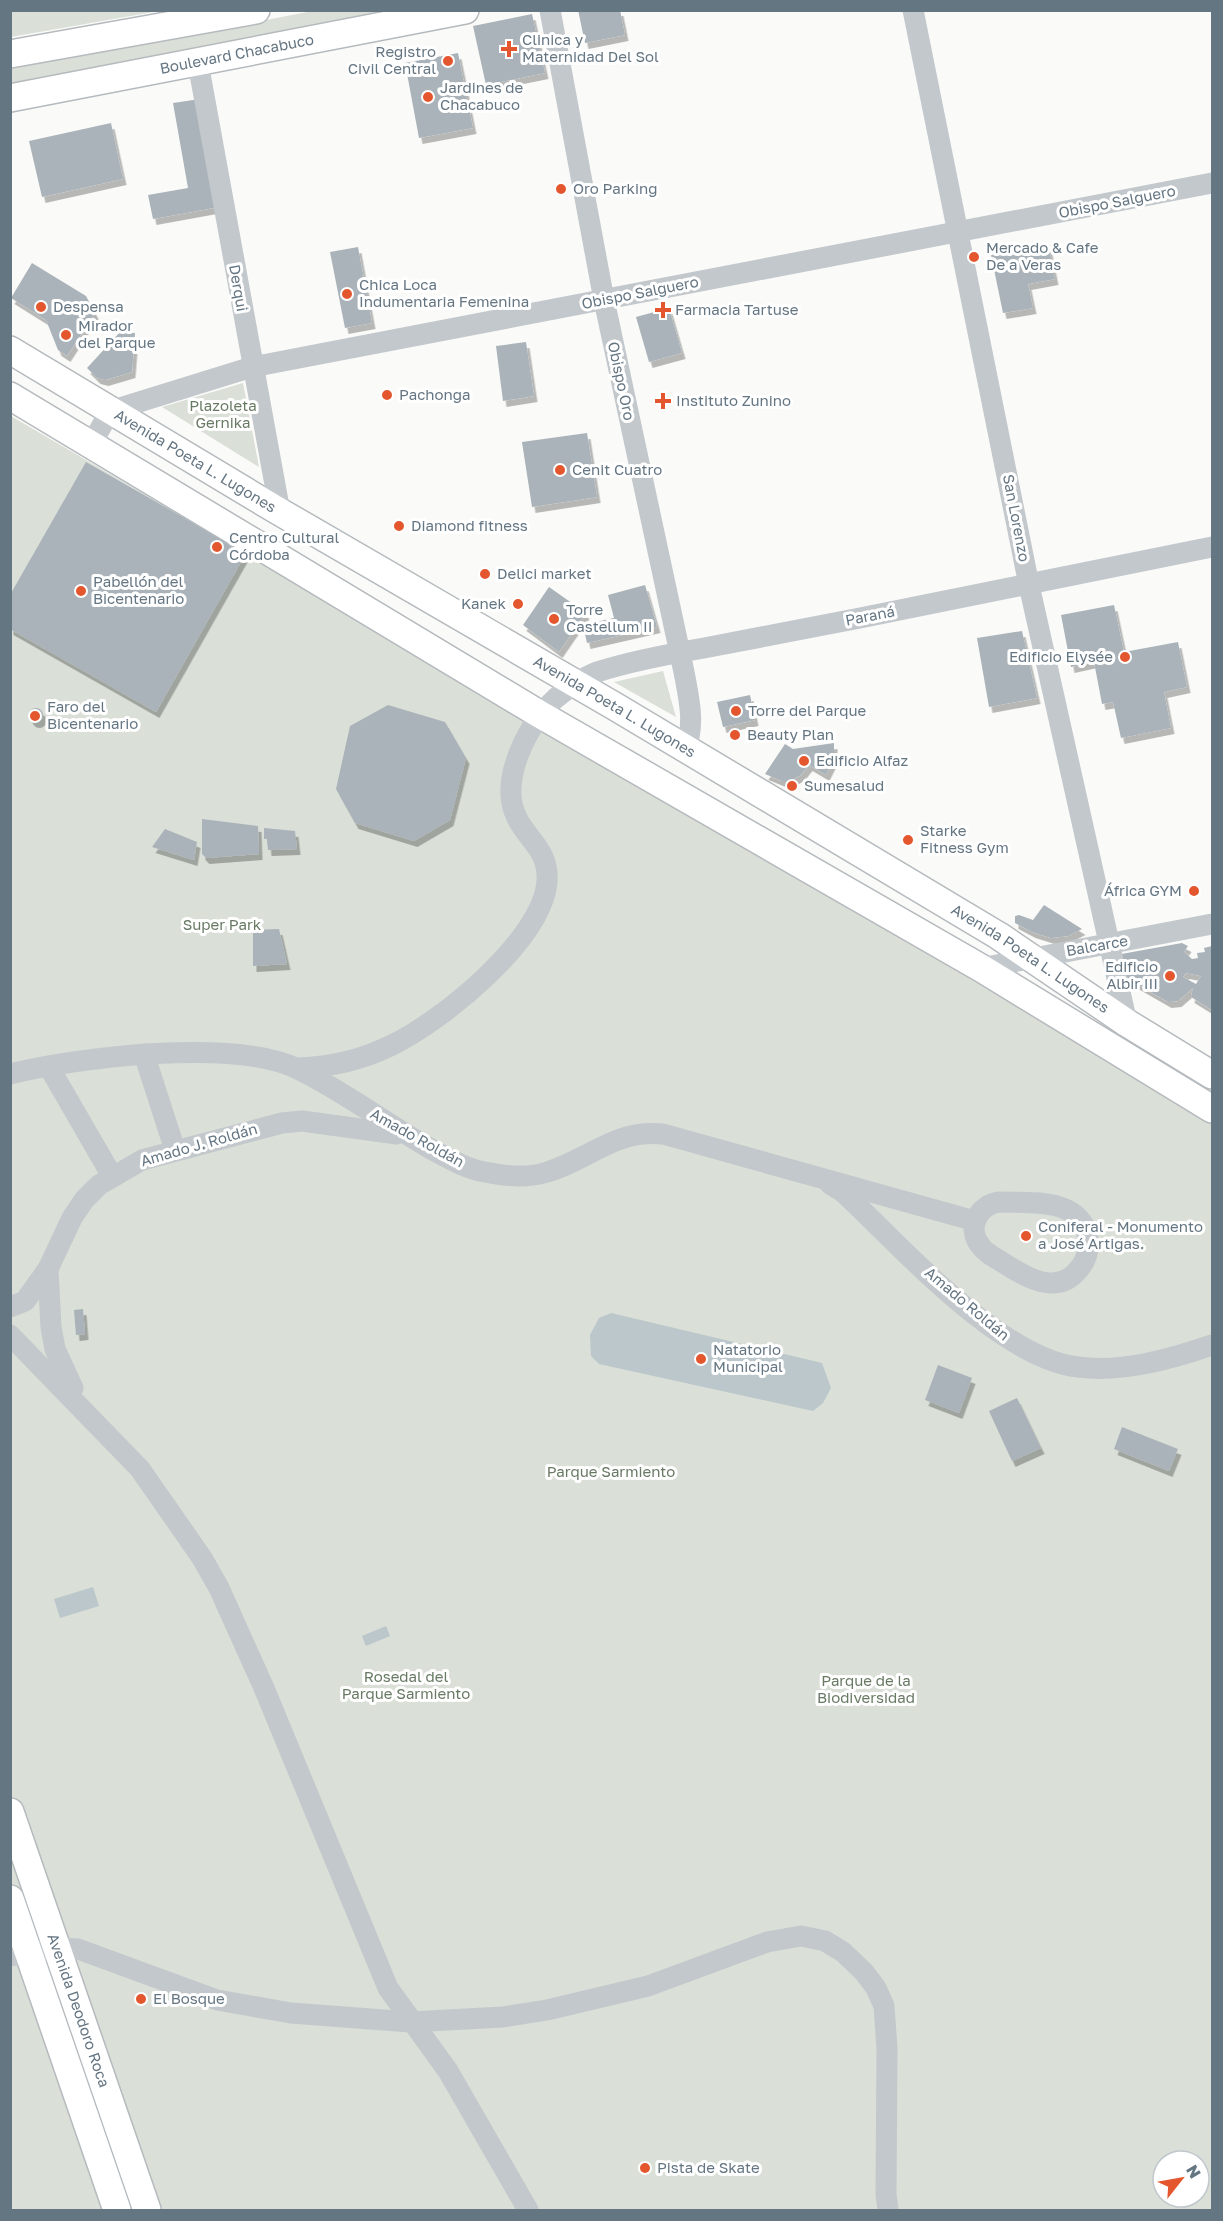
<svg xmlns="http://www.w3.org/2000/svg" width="1223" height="2221" viewBox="0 0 1223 2221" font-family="'Golos Text',sans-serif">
<defs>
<filter id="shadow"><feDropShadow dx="3.5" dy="6" stdDeviation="0" flood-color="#0004"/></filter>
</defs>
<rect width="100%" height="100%" fill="#fafaf8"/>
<g fill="#dadfd7" fill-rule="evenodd">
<polygon points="11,10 159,10 159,11 11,37"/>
<polygon points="313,11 420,11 11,88 10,69"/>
<polygon points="243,383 259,467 162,407"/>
<path d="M11,416L1212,1120V2210H11ZM1163,2161H1199V2197H1163Z"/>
<polygon points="663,671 676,717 614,682"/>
</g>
<g fill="#bbc7cb">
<polygon points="611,1313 822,1363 831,1388 823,1403 813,1411 599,1364 591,1356 590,1335 599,1318"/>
<polygon points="93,1587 99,1606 60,1618 54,1599"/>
<polygon points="386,1626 390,1636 366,1646 362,1636"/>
</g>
<g fill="#aab3b9" fill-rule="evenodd" filter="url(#shadow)">
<polygon points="578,10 620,10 625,35 585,43"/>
<polygon points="532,14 545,73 486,85 473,26"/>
<polygon points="458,53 473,128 419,138 405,63"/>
<polygon points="200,99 219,207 153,219 148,195 188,188 173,103"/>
<polygon points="111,123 123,179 42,197 29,141"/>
<polygon points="1048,244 1055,279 1028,284 1033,308 1003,313 991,255"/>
<polygon points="358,247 372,323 345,328 330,252"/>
<polygon points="32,263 86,296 95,313 67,356 58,350 46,320 11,298"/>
<polygon points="669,308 682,353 649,362 636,317"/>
<polygon points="120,332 135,333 132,372 105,380 97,378 87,368"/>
<polygon points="526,342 534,396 503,401 496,346"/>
<polygon points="587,433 597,497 532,507 522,442"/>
<polygon points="86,462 246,553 156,712 10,629 10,595"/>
<polygon points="645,585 657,627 587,643 583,625 614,618 608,595"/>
<polygon points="549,587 586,613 559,652 523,625"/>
<polygon points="1114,605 1124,652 1178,642 1187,687 1164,692 1171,728 1121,738 1113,702 1102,704 1094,662 1071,667 1061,615"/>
<polygon points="1022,631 1037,698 989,707 977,638"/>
<polygon points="750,695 755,720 723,727 717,702"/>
<polygon points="388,705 445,722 466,758 450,820 414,841 355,823 336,789 350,726"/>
<circle cx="36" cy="715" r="7"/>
<polygon points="834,743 834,759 826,775 809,765 801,775 790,781 782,781 765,774 785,744 793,749"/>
<polygon points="202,819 258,826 259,854 206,858 202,854"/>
<polygon points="264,828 295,831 297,849 268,850 267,839 264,839"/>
<polygon points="165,829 197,842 194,860 152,847"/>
<polygon points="1044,905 1082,929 1068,936 1051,938 1032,932 1015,923 1015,916 1019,915 1033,920"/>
<polygon points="279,929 287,964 253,966 253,930"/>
<path d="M1182,943L1188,946L1184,952L1192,959L1198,958L1197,953L1205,952L1204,948L1212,946V1010L1191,997L1193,988L1178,1001L1168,1002L1119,974L1116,955ZM1186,973L1201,976L1196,984L1183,977Z"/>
<polygon points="83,1309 85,1334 76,1335 74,1310"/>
<polygon points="938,1365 972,1378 959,1413 925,1400"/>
<polygon points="1017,1398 1041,1448 1012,1461 989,1411"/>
<polygon points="1122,1427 1178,1449 1169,1471 1114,1449"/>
</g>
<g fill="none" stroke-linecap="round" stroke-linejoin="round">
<defs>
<g id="major">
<polyline points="10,54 256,10"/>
<path id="s1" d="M10,98L465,10"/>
<path id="s2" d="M10,350L280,512L616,707L999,936L1127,1023L1212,1075"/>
<polyline points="10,396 541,715 981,968 1212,1109"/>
<path id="s3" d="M10,1812L147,2210"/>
<polyline points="10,1899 117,2210"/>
</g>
</defs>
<use href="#major" stroke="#b5babe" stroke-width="30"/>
<g stroke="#c3c8cc" stroke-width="21">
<path d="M550,10L604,300L684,672C689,699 695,722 686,749"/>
<polyline points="913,10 1029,585 1127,1023"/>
<polyline points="198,63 280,512"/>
<polyline points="91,445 110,411 252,367 1212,183"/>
<polyline points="981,968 1212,924"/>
<polyline points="144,1054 175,1150"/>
<polyline points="49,1067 112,1176"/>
<path d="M298,1068C331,1067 362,1060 392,1045C442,1021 542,940 547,882C549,850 529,842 517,818C498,781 528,723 556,698C567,689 584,677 597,672C631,661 669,654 704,648C756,638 808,628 860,618C978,595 1095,571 1212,547"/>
<path d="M10,1074C80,1057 234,1038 298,1069C343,1091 387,1124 431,1149C448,1158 466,1169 485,1172C504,1176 526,1178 544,1173C588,1161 613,1129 663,1134L975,1221"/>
<path d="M830,1184L843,1192C900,1245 999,1358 1078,1367C1122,1373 1171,1359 1212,1345"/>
<path d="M1000,1202C1031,1203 1082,1197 1088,1239C1089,1250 1086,1261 1079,1269C1057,1297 1025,1277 1002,1262C994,1257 985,1253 980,1245C966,1227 979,1204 1000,1202Z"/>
<polyline points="10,1307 25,1301 48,1269"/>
<polyline points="10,1335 140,1469 202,1558 219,1588 264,1688 388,1988 448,2071 528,2210"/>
<polyline points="73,1388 55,1349 51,1327 48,1269 72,1218 84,1200 99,1185 142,1160 282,1123 302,1121 397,1134"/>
<polyline points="10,1956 57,1948 78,1949 217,2000 291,2013 410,2022 503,2017 547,2010 648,1986 767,1942 801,1936 825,1941 843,1952 864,1972 876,1988 884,2006 887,2049 886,2194 888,2210"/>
</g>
<use href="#major" stroke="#fff" stroke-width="27"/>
</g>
<g fill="#e4572e" stroke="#fff" stroke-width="2">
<path d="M506 40h6v6h6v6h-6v6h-6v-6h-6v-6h6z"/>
<circle cx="448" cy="61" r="6"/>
<circle cx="428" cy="97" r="6"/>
<circle cx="561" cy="189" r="6"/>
<circle cx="974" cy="257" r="6"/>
<circle cx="347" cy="294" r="6"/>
<circle cx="41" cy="307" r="6"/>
<path d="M660 301h6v6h6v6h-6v6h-6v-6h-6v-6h6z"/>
<circle cx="66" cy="335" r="6"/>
<circle cx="387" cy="395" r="6"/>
<path d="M660 392h6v6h6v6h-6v6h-6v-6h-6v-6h6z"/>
<circle cx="560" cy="470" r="6"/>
<circle cx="399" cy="526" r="6"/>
<circle cx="217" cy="547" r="6"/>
<circle cx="485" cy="574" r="6"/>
<circle cx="81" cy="591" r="6"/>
<circle cx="518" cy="604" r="6"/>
<circle cx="554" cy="619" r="6"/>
<circle cx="1125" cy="657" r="6"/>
<circle cx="736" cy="711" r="6"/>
<circle cx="35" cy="716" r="6"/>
<circle cx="735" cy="735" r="6"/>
<circle cx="804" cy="761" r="6"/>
<circle cx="792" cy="786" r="6"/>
<circle cx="908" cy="840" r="6"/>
<circle cx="1194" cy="891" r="6"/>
<circle cx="1170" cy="976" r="6"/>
<circle cx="1026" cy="1236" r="6"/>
<circle cx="701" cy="1359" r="6"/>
<circle cx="141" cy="1999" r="6"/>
<circle cx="645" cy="2168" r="6"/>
</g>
<g text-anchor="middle" stroke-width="6" stroke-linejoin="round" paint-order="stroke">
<g font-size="15" fill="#657683" stroke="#fff" text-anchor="start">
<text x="522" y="45">Clinica y<tspan x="522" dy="17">Maternidad Del Sol</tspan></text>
<text x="436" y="57" text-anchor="end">Registro<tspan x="436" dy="17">Civil Central</tspan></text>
<text x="440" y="93">Jardines de<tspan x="440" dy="17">Chacabuco</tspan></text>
<text x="573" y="194">Oro Parking</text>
<text x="986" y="253">Mercado &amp; Cafe<tspan x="986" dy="17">De a Veras</tspan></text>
<text x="359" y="290">Chica Loca<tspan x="359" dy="17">Indumentaria Femenina</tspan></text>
<text x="53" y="312">Despensa</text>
<text x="675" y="315">Farmacia Tartuse</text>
<text x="78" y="331">Mirador<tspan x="78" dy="17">del Parque</tspan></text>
<text x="399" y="400">Pachonga</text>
<text x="676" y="406">Instituto Zunino</text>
<text x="572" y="475">Cenit Cuatro</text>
<text x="411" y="531">Diamond fitness</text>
<text x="229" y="543">Centro Cultural<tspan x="229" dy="17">Córdoba</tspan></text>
<text x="497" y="579">Delici market</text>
<text x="93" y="587">Pabellón del<tspan x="93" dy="17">Bicentenario</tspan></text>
<text x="506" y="609" text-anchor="end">Kanek</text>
<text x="566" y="615">Torre<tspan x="566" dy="17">Castellum II</tspan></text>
<text x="1113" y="662" text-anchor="end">Edificio Elysée</text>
<text x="47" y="712">Faro del<tspan x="47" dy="17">Bicentenario</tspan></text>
<text x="748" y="716">Torre del Parque</text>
<text x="747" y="740">Beauty Plan</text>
<text x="816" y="766">Edificio Alfaz</text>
<text x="804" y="791">Sumesalud</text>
<text x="920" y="836">Starke<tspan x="920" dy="17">Fitness Gym</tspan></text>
<text x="1182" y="896" text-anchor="end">África GYM</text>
<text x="1158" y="972" text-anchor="end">Edificio<tspan x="1158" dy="17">Albir III</tspan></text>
<text x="1038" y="1232">Coniferal - Monumento<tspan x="1038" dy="17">a José Artigas.</tspan></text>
<text x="713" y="1355">Natatorio<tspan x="713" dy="17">Municipal</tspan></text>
<text x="153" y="2004">El Bosque</text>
<text x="657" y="2173">Pista de Skate</text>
</g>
<g font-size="15" fill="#657683" stroke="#fff">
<text dy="5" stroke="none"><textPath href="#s1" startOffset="231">Boulevard Chacabuco</textPath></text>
<text transform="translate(1117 202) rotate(-11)" y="5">Obispo Salguero</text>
<text transform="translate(238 288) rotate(80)" y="5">Derqui</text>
<text transform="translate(640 293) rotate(-11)" y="5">Obispo Salguero</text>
<text transform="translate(621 381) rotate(78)" y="5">Obispo Oro</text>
<text dy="5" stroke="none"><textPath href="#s2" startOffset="216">Avenida Poeta L. Lugones</textPath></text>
<text transform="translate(1016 518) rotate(79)" y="5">San Lorenzo</text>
<text transform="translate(870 616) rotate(-11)" y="5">Paraná</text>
<text dy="5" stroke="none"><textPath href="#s2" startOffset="702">Avenida Poeta L. Lugones</textPath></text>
<text transform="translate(1097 946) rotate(-10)" y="5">Balcarce</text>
<text dy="5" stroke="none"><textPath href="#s2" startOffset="1188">Avenida Poeta L. Lugones</textPath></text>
<text transform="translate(417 1138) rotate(29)" y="5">Amado Roldán</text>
<text transform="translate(199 1145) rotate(-16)" y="5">Amado J. Roldán</text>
<text transform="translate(967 1304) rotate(40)" y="5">Amado Roldán</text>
<text dy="5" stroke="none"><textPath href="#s3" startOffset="210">Avenida Deodoro Roca</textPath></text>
</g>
<g font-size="15" fill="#687a64" stroke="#fff">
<text x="223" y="411">Plazoleta<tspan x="223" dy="17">Gernika</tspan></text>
<text x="222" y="930">Super Park</text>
<text x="611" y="1477">Parque Sarmiento</text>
<text x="406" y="1682">Rosedal del<tspan x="406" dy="17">Parque Sarmiento</tspan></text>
<text x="866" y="1686">Parque de la<tspan x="866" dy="17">Biodiversidad</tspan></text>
</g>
</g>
<rect width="1223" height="2221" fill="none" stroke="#657683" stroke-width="24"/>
<g transform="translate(1181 2179) rotate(59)"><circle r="28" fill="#ffffff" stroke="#c1c8cd" stroke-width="1.5"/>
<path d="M0-4.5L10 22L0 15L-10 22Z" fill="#e4572e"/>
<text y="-9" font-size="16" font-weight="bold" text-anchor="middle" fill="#657683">N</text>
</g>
</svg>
